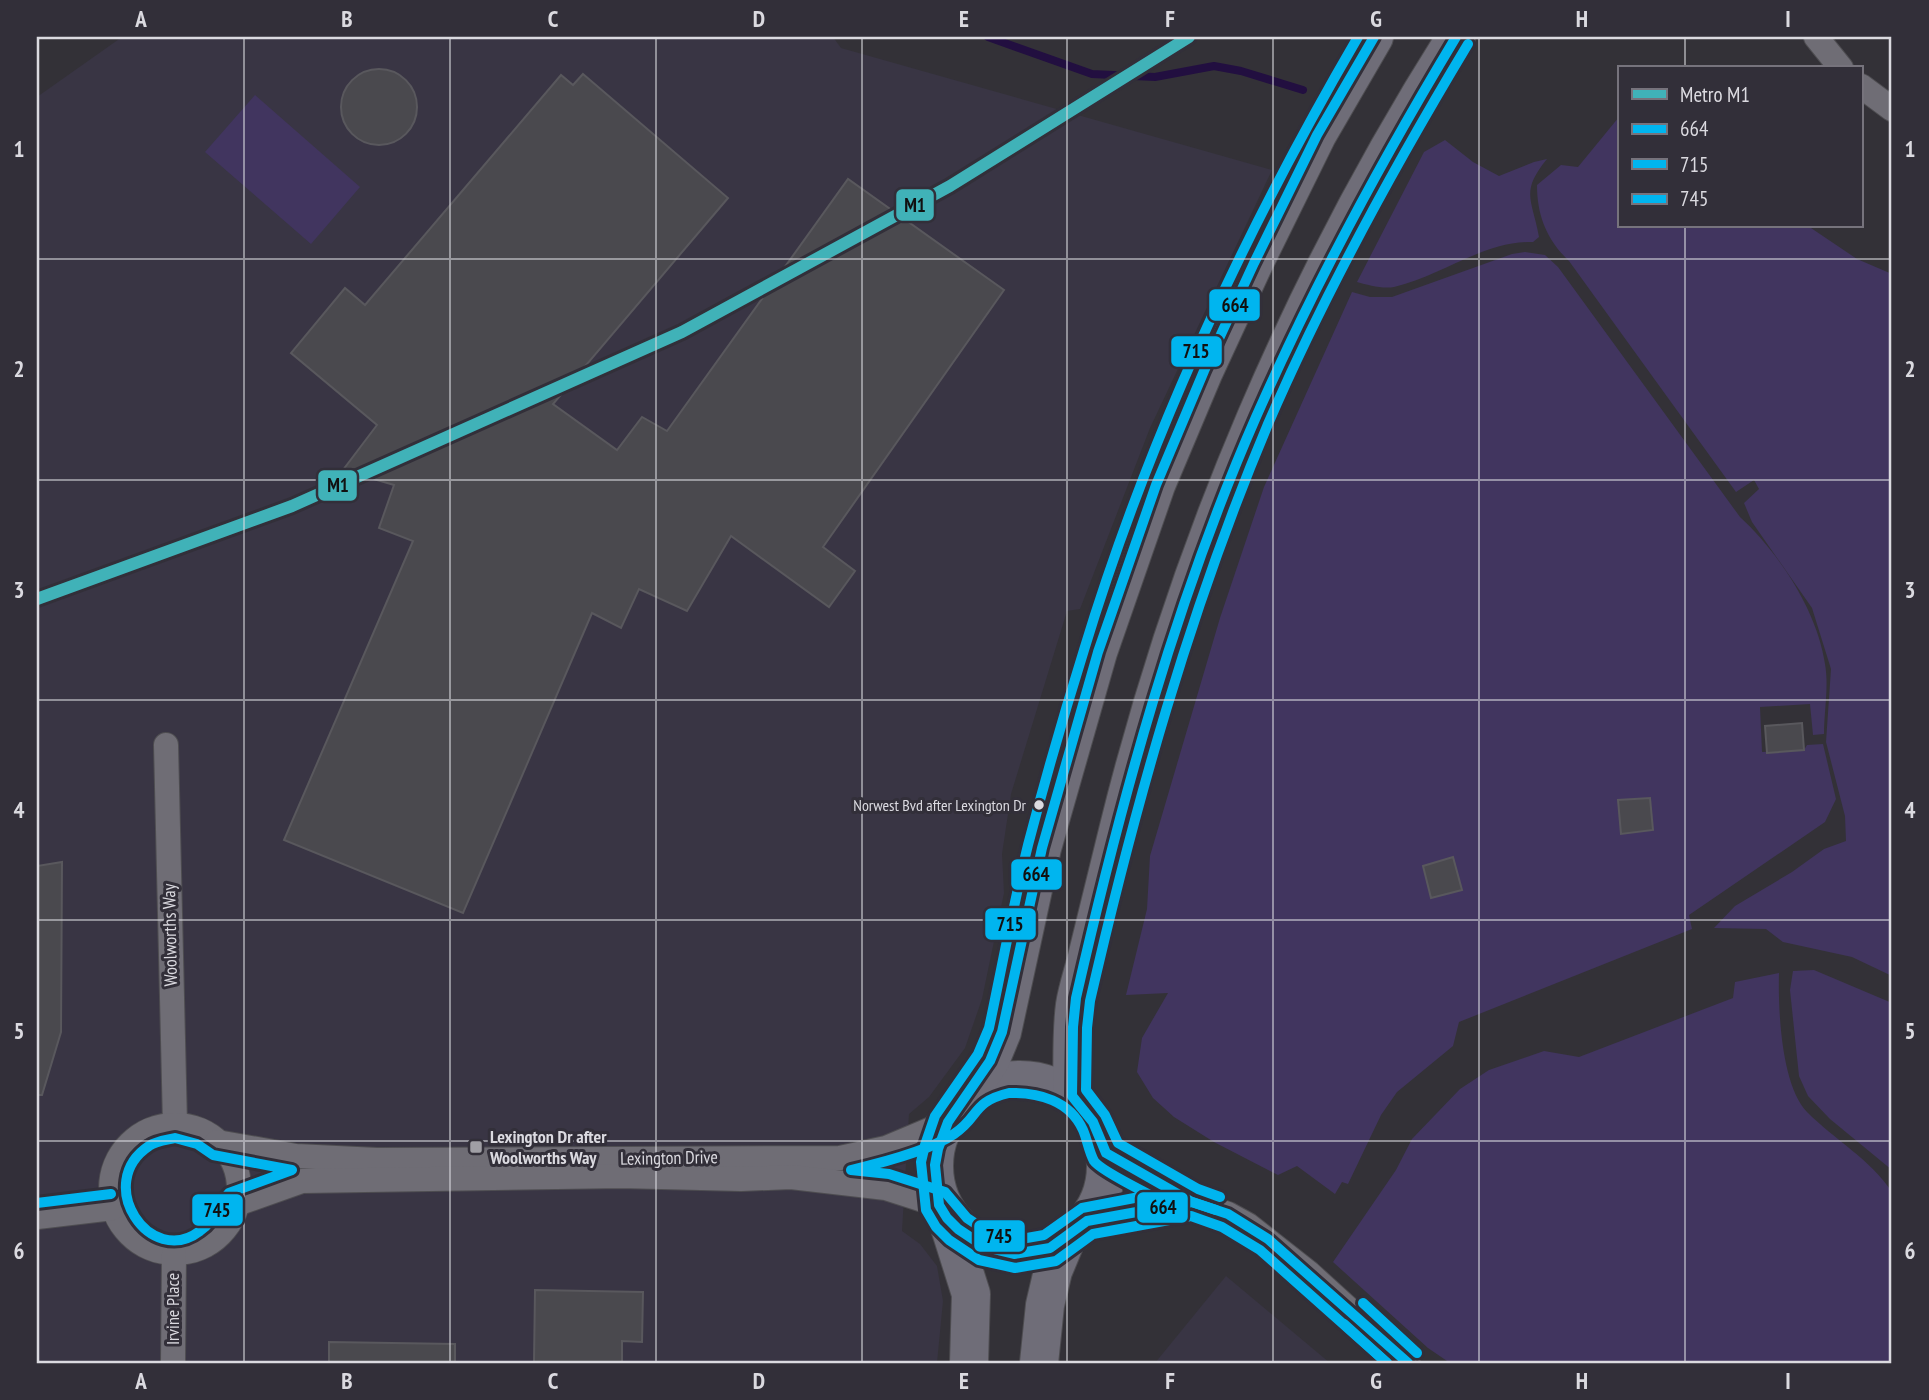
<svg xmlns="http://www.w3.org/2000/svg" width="1929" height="1400" viewBox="0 0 1929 1400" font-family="'PT Sans Narrow',sans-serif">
<rect width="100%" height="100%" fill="#333137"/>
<g fill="#393544">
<polygon points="122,37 833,37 841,48 1272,170 1150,428 1080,609 1067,611 1011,794 1002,854 1004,893 982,999 965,1048 929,1097 909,1114 902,1231 920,1244 937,1266 943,1301 937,1363 37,1363 37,97"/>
<polygon points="1226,1276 1330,1363 1155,1363"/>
</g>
<g fill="#41355f">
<polygon points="255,95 360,187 311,244 205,152"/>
<path d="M1619,117V226H1808L1857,259L1892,274V976L1852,957L1783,942L1766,929L1714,928L1735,906L1792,872L1824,849L1846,841L1845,816L1826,742L1831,669L1812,608L1752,522L1744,503L1759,489L1754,480L1736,492L1569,261C1547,240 1537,216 1537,185L1561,165L1578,167Z"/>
<path d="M1445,140L1473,162L1499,176L1534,162L1547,159C1520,192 1532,199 1539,237L1533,242C1483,241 1442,276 1394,287C1382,289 1368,285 1357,282L1424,152Z"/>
<path d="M1525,252L1545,255L1558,267L1740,517C1779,553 1817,610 1825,664C1829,686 1824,712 1824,734L1813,735L1810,704L1760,707L1762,752L1804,750L1807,745L1823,744L1836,799L1825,822L1689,915L1692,929L1459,1022L1453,1046L1397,1092L1381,1115L1348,1184L1342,1182L1335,1194L1297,1166L1278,1175L1214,1142L1174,1117L1153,1098L1137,1072L1142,1038L1168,993L1126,995L1147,909L1150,856L1220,618L1264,487L1352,292L1370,297H1392L1512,254Z"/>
<polygon points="1814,970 1892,1003 1892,1170 1830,1119 1808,1096 1799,1076 1790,990 1793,971"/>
<path d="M1779,973C1778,1009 1781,1085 1807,1112C1835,1140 1870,1159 1892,1192V1363H1450L1428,1348L1333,1262L1396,1170L1412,1139L1460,1089L1489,1070L1544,1051L1579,1057L1733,998L1735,982Z"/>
</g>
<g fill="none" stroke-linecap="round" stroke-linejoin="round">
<polyline stroke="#220f40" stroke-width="8" points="988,37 1092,74 1155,77 1214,66 1241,71 1303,90"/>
</g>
<g fill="#4a494e" stroke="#59585d" stroke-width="2">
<circle cx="379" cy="107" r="38"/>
<polygon points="583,74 728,198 553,404 617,450 642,417 667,431 848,179 1004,290 823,547 855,571 829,607 731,536 687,611 639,589 621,628 592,613 463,913 284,840 413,541 379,528 394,485 343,470 377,425 291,353 345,288 365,305 561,75 573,85"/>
<polygon points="1802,723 1804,750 1767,753 1765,726"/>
<polygon points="1650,798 1653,830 1621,834 1618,800"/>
<polygon points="1453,857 1462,890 1431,898 1423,866"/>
<polygon points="62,862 61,1032 42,1095 37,1095 37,866"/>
<polygon points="535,1290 643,1292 642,1342 622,1341 622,1363 534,1363"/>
<polygon points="329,1342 455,1344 455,1363 329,1363"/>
</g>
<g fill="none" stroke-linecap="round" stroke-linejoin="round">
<defs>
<g id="street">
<polyline points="1816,37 1841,68"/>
<polyline points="1861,86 1892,109"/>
<polyline points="166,745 175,1124"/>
<circle cx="175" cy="1189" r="64"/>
<polyline points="217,1142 296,1156 377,1160 840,1158 886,1148 948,1122"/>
<polyline points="1106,1153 1192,1202 1228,1214 1248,1225 1309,1273 1408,1363"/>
<polyline points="237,1204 302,1181 621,1176 741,1179 791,1177 886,1188 939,1205"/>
<polyline points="37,1217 113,1208"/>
<polyline points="1087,1221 1192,1202"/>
<polyline points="173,1363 174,1254"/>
</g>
<g id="primary">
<circle cx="1020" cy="1166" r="86"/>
<polyline points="968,1095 990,1061 1002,1032 1042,848 1098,652 1156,485 1204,371 1254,263 1317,135 1374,37"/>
<path d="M1072,1096C1073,1066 1071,1034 1075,1005C1078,986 1085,968 1089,949C1099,909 1109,868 1119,827C1188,548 1302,280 1456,37"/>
<polyline points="947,1218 971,1294 969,1363"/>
<polyline points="1039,1363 1045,1305 1053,1271 1068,1235"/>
</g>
</defs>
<use href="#street" stroke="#4e4d51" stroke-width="26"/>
<use href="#primary" stroke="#4e4d51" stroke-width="40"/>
<use href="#street" stroke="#6f6d75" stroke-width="24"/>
<use href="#primary" stroke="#6f6d78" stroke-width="38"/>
<defs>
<g id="bus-1">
<polyline points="1374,37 1317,135 1254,263 1204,371 1156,485 1098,652 1042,848 1002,1032 990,1061 948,1122 938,1149 935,1165 939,1205 947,1218 958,1229 985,1247 1014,1254 1050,1248 1087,1221 1192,1202 1228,1214 1268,1239 1408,1363"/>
<path d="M1216,1210L1192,1202L1106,1153L1093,1122L1072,1096L1073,1027L1076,998C1121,801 1175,602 1256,417C1314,285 1382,160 1456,37"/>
</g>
<g id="bus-2">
<path d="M1358,37C1246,229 1149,436 1084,650C1064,714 1045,780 1028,845C1013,906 1002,967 989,1028L978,1054L935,1116L925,1145L921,1162L926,1210L936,1227L949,1240L979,1260L1015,1268L1056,1261L1093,1234L1191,1216L1222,1227L1260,1250L1387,1363"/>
<path d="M1220,1197L1198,1189L1118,1143L1105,1115L1086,1090L1087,1028L1090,1001C1135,805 1190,609 1268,424C1325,292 1394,167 1468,44"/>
</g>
<g id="bus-3">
<path d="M1009,1093C1039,1092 1070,1101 1083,1130C1087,1139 1089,1152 1094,1161C1100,1170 1139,1189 1150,1195L1082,1208L1044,1235L1015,1240L991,1234L967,1218L945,1192L889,1174L851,1170C881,1163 929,1151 954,1134C980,1117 971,1102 1009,1093Z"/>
<path d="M175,1138L197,1144L213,1155L292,1170L229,1193C217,1206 216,1220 200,1231C150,1269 93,1183 149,1146C156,1141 167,1140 175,1138Z"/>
<polyline points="37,1203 111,1194"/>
<polyline points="1363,1303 1417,1353"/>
<polyline points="1344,1324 1387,1363"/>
</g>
</defs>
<use href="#bus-1" stroke="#322f39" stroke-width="16"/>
<use href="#bus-2" stroke="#322f39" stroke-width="16"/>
<use href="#bus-3" stroke="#322f39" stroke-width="16"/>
<use href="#bus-1" stroke="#00b5ef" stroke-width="10"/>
<use href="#bus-2" stroke="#00b5ef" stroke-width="10"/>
<use href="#bus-3" stroke="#00b5ef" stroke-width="10"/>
<defs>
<polyline id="metro-1" points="37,599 292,506 682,332 950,186 1189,37"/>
</defs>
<use href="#metro-1" stroke="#322f39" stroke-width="18"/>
<use href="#metro-1" stroke="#40b2b8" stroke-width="12"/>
</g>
<path fill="none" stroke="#dbdae0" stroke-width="2" stroke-opacity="0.55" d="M244,37V1363M450,37V1363M656,37V1363M862,37V1363M1067,37V1363M1273,37V1363M1479,37V1363M1685,37V68M1685,226V1363M37,259H1892M37,480H1892M37,700H1892M37,920H1892M37,1141H1892"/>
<circle fill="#dbdae0" stroke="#322f39" stroke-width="2.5" cx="1039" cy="805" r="6"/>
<rect fill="#a09fa5" stroke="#322f39" stroke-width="2.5" x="469" y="1140" width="14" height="14" rx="3.5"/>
<g text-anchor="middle" stroke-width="6" stroke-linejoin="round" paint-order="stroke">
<g font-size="16" fill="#dbdae0" stroke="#322f39" text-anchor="end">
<text x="1026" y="811">Norwest Bvd after Lexington Dr</text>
</g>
<g font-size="18" fill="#dbdae0" stroke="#322f39">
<text transform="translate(170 935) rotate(-91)" y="6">Woolworths Way</text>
<text transform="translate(669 1158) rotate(-1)" y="6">Lexington Drive</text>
<text transform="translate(173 1309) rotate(-90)" y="6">Irvine Place</text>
</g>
<g font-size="18" font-weight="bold" fill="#dbdae0" stroke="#322f39" text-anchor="start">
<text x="490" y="1143">Lexington Dr after<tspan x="490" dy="21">Woolworths Way</tspan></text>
</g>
</g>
<g stroke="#322f39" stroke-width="2.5">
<rect x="895" y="188" width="40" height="34" rx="7" fill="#40b2b8"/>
<rect x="1208" y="288" width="53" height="34" rx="7" fill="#00b5ef"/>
<rect x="1170" y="335" width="53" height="33" rx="7" fill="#00b5ef"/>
<rect x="317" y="469" width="41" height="33" rx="7" fill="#40b2b8"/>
<rect x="1010" y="858" width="53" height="33" rx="7" fill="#00b5ef"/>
<rect x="984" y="907" width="53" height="34" rx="7" fill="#00b5ef"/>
<rect x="1136" y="1191" width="53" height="33" rx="7" fill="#00b5ef"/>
<rect x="191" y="1193" width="53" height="34" rx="7" fill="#00b5ef"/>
<rect x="973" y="1219" width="53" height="34" rx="7" fill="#00b5ef"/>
</g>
<g font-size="19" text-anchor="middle" font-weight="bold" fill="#111">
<text x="915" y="212">M1</text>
<text x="1235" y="312">664</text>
<text x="1196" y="358">715</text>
<text x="338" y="492">M1</text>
<text x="1036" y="881">664</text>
<text x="1010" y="931">715</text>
<text x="1163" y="1214">664</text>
<text x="217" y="1217">745</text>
<text x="999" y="1243">745</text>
</g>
<rect width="1929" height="1400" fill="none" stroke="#322f39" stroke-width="77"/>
<rect x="1618" y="66" width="245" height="161" fill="#322f39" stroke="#76737c" stroke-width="2"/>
<rect x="1632" y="89" width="35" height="10" fill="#40b2b8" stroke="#76737c" stroke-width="2"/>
<text x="1680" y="102" font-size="21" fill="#dbdae0">Metro M1</text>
<rect x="1632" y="124" width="35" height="10" fill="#00b5ef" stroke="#76737c" stroke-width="2"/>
<text x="1680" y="136" font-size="21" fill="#dbdae0">664</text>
<rect x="1632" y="159" width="35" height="10" fill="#00b5ef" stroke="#76737c" stroke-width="2"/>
<text x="1680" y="172" font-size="21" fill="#dbdae0">715</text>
<rect x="1632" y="194" width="35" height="10" fill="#00b5ef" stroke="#76737c" stroke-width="2"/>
<text x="1680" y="206" font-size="21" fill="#dbdae0">745</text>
<rect x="38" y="38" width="1852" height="1324" fill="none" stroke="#dbdae0" stroke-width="2.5"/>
<g font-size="23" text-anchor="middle" font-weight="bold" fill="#dbdae0">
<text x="141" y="27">A</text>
<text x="347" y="27">B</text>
<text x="553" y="27">C</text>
<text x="759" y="27">D</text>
<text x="964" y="27">E</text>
<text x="1170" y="27">F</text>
<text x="1376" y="27">G</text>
<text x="1582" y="27">H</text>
<text x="1788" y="27">I</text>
<text x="19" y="157">1</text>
<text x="1910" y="157">1</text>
<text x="19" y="377">2</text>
<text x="1910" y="377">2</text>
<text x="19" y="598">3</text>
<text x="1910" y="598">3</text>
<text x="19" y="818">4</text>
<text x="1910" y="818">4</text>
<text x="19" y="1039">5</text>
<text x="1910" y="1039">5</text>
<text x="19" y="1259">6</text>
<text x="1910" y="1259">6</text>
<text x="141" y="1389">A</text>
<text x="347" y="1389">B</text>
<text x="553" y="1389">C</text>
<text x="759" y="1389">D</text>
<text x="964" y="1389">E</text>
<text x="1170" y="1389">F</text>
<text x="1376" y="1389">G</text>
<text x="1582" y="1389">H</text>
<text x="1788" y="1389">I</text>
</g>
</svg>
